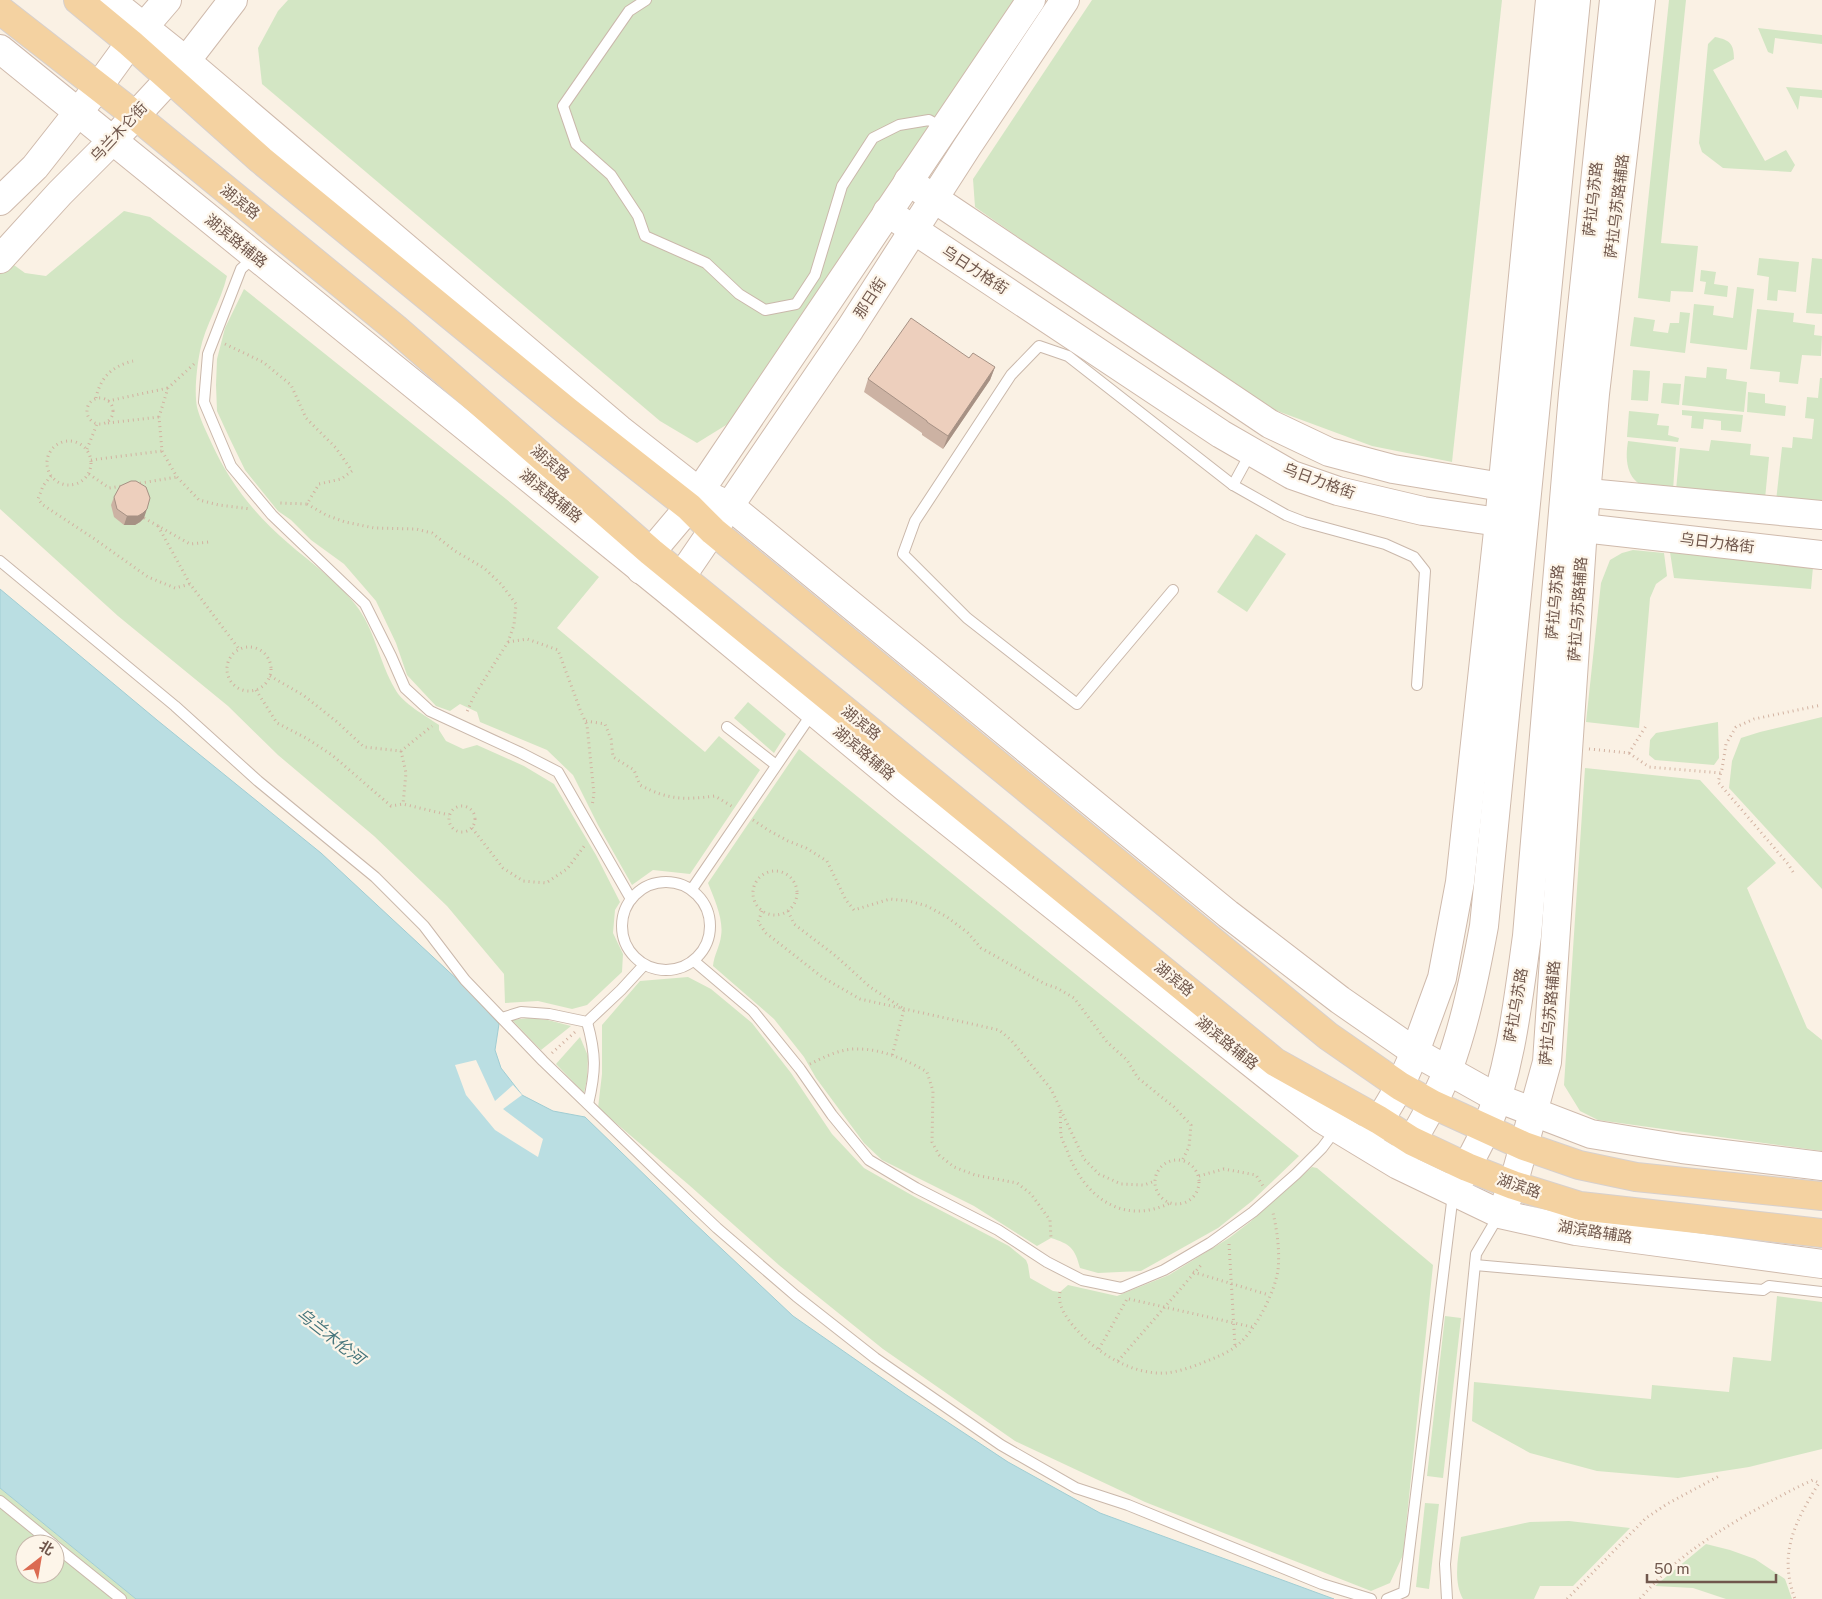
<svg xmlns="http://www.w3.org/2000/svg" width="1822" height="1599" viewBox="0 0 1822 1599" font-family="'Public Sans','Noto Sans SC',sans-serif">
<rect width="100%" height="100%" fill="#faf1e4"/>
<g fill="#d3e6c4" fill-rule="evenodd">
<polygon points="288,0 1022,0 731,422 697,443 660,421 262,84 258,48 278,11"/>
<polygon points="1092,0 1502,0 1452,462 1372,446 1256,403 975,207 973,179"/>
<polygon points="1669,0 1686,0 1661,243 1698,246 1693,292 1671,291 1670,302 1638,298"/>
<polygon points="1758,28 1822,35 1822,44 1775,38 1773,54 1768,52"/>
<path d="M1715,37C1730,40 1734,44 1734,59L1713,70L1765,161L1786,150L1795,165L1791,172L1723,168L1702,152L1699,143L1708,44Z"/>
<polygon points="1786,87 1822,90 1822,98 1800,96 1798,110"/>
<path d="M124,211L150,217L227,276C221,302 205,325 200,351C197,366 194,392 197,407C200,419 206,431 211,442C229,482 255,515 288,543C311,563 336,580 355,604C375,629 379,662 395,689C402,703 426,716 439,725V730L446,741L463,749L477,745L524,766L554,784L596,855L620,902L615,910L613,933L623,954L622,972L587,1005L572,1009L538,1001L505,1003L504,974L447,906L374,836L278,755L228,706L118,616L0,509V255L25,273L46,276Z"/>
<polygon points="1759,258 1799,262 1796,292 1778,290 1777,301 1767,300 1769,277 1757,275"/>
<polygon points="1812,258 1822,259 1822,314 1806,313"/>
<polygon points="1701,270 1716,272 1714,284 1728,286 1727,297 1704,294 1706,282 1700,281"/>
<polygon points="1737,287 1754,289 1747,350 1690,343 1694,304 1714,306 1713,315 1733,318"/>
<polygon points="244,289 506,499 599,577 557,628 705,752 719,736 760,770 690,874 653,870 632,885 598,825 573,775 547,750 480,722 477,712 460,704 450,711 436,706 407,675 396,643 376,601 344,564 311,540 291,520 278,511 245,470 229,437 217,411 216,385 217,359 225,328"/>
<polygon points="1757,309 1794,313 1793,322 1815,325 1814,335 1822,336 1821,356 1802,355 1798,384 1779,382 1780,372 1750,369"/>
<polygon points="1680,312 1690,313 1685,353 1630,346 1634,317 1655,320 1653,331 1668,333 1670,323 1679,323"/>
<polygon points="1707,367 1727,369 1726,379 1747,382 1744,412 1682,405 1685,376 1706,378"/>
<polygon points="1633,370 1650,371 1648,401 1631,400"/>
<polygon points="1820,378 1822,378 1822,506 1776,501 1782,447 1792,448 1793,437 1812,439 1814,419 1805,418 1807,397 1818,398"/>
<polygon points="1663,383 1681,384 1679,405 1661,403"/>
<polygon points="1748,392 1765,394 1765,403 1786,406 1785,416 1747,412"/>
<polygon points="1682,410 1743,415 1741,432 1721,430 1721,421 1704,419 1703,429 1691,428 1692,416 1682,415"/>
<polygon points="1629,411 1659,414 1657,425 1669,426 1668,435 1679,438 1678,442 1627,437"/>
<polygon points="1711,440 1751,444 1750,455 1769,457 1765,499 1676,490 1680,448 1709,451"/>
<path d="M1628,441L1676,447L1673,490C1665,490 1653,490 1645,487C1626,479 1625,459 1628,441Z"/>
<polygon points="1256,534 1286,554 1247,612 1217,592"/>
<polygon points="1633,550 1664,553 1667,576 1656,584 1650,598 1639,728 1586,722 1601,583 1610,560 1622,553"/>
<polygon points="1670,552 1813,567 1811,589 1674,578"/>
<polygon points="748,702 786,734 774,753 734,718"/>
<polygon points="1822,717 1822,889 1729,788 1732,761 1741,738 1760,732"/>
<polygon points="1718,722 1719,758 1714,765 1655,760 1649,755 1650,740 1656,733"/>
<path d="M799,749L1299,1156L1252,1201L1218,1228L1141,1271L1098,1273L1080,1268C1075,1248 1070,1244 1051,1238L1037,1246L974,1206L882,1160L864,1143L816,1078L804,1057L774,1019L713,966C714,955 720,946 721,936C724,920 714,898 708,883Z"/>
<polygon points="1585,768 1700,780 1776,863 1747,888 1807,1028 1822,1040 1822,1151 1598,1120 1580,1111 1564,1085"/>
<polygon points="688,977 711,989 752,1023 791,1073 832,1134 864,1168 915,1197 1009,1246 1026,1260 1028,1265 1030,1278 1053,1291 1060,1292 1068,1285 1117,1296 1169,1275 1229,1238 1250,1222 1312,1167 1317,1168 1433,1265 1403,1555 1390,1583 1371,1591 1145,1502 1015,1441 883,1349 780,1266 689,1185 598,1108 602,1074 602,1025 640,981"/>
<polygon points="529,1018 548,1020 571,1026 541,1050 512,1020"/>
<polygon points="580,1037 588,1056 587,1079 584,1093 556,1064"/>
<polygon points="1777,1296 1822,1302 1822,1449 1749,1467 1678,1478 1597,1471 1530,1453 1472,1421 1474,1382 1651,1399 1652,1385 1729,1392 1733,1357 1771,1361"/>
<polygon points="1445,1316 1461,1318 1443,1478 1427,1476"/>
<path d="M0,1488L136,1599H0ZM25,1544H55V1574H25Z"/>
<polygon points="1425,1503 1439,1504 1429,1589 1416,1587"/>
<path d="M1569,1521L1630,1528L1573,1586H1540L1534,1599H1463C1453,1581 1458,1557 1461,1537L1530,1522Z"/>
<polygon points="1706,1544 1730,1550 1755,1559 1785,1579 1792,1599 1726,1599 1693,1588 1655,1586"/>
</g>
<polygon fill="#badee2" stroke="#a1cdd3" points="0,589 157,720 321,853 461,983 499,1024 495,1050 501,1068 522,1095 553,1111 585,1117 690,1219 793,1316 905,1394 1008,1462 1100,1513 1334,1599 136,1599 0,1488"/>
<polygon fill="#faf1e4" points="476,1060 495,1101 513,1085 522,1095 503,1109 543,1139 538,1157 495,1130 466,1095 455,1065"/>
<g fill="none" stroke-linecap="round" stroke-linejoin="round">
<defs>
<g id="lane">
<polyline points="646,0 629,11 563,106 576,144 611,175 638,216 645,236 706,263 739,294 765,310 796,304 815,275 842,186 873,138 899,125 929,120 943,128"/>
<polyline points="254,257 241,269 208,354 204,402 231,466 272,515 365,604 391,656 405,688 430,711 521,753 558,772 631,899"/>
<polyline points="1233,485 1251,452"/>
<polyline points="0,561 175,706 258,781 375,877 424,926 465,980 543,1061 659,1173 717,1228 796,1296 875,1358 1001,1445 1076,1488 1128,1505 1322,1584 1371,1599"/>
<polyline points="1173,590 1077,704 967,618 903,554 915,521 1011,375 1039,346 1068,356 1233,485 1286,515 1304,522 1385,544 1414,557 1425,571 1417,685"/>
<polyline points="727,727 776,765"/>
<circle cx="666" cy="926" r="44"/>
<polyline points="692,889 813,712"/>
<polyline points="694,961 753,1011 800,1069 832,1115 869,1160 916,1188 998,1230 1047,1262 1082,1280 1121,1288 1164,1270 1210,1243 1253,1212 1296,1174 1322,1148 1331,1136"/>
<polyline points="502,1018 521,1012 549,1014 587,1022 621,990 644,965"/>
<path d="M587,1022C596,1054 596,1071 588,1104"/>
<polyline points="1475,1265 1763,1290 1769,1286 1822,1292"/>
<polyline points="0,1501 53,1544"/>
<polyline points="55,1546 121,1599"/>
<polyline points="1387,1599 1404,1592 1453,1194"/>
<polyline points="1447,1599 1445,1564 1476,1254 1499,1215"/>
</g>
<g id="secondary">
<polyline points="110,0 186,61 619,429 698,491 730,506 1228,914 1340,1000 1415,1052 1497,1098 1591,1134 1682,1149 1822,1166"/>
<polyline points="0,49 672,594 906,788 1322,1119 1398,1165 1500,1214 1576,1231 1822,1264"/>
<polyline points="908,181 1270,424 1329,452 1393,469 1502,487 1519,487"/>
<polyline points="0,201 35,167 98,87 130,43 167,0"/>
<polyline points="887,212 1221,434 1292,475 1338,491 1423,511 1499,522 1517,522"/>
<polyline points="0,259 60,193 113,140 186,61 233,0"/>
<polyline points="1567,491 1822,515"/>
<polyline points="1565,526 1822,555"/>
<polyline points="641,570 651,552 689,507 1031,0"/>
<polyline points="672,594 681,577 850,329 967,147 1065,0"/>
<polyline points="1368,1140 1400,1086 1415,1052 1442,978 1460,882 1499,522 1550,0"/>
<path d="M1399,1162C1417,1133 1435,1103 1448,1070C1465,1024 1475,975 1484,926L1576,0"/>
<path d="M1456,1187C1466,1168 1477,1149 1486,1129C1511,1069 1518,1000 1527,936L1573,394L1614,0"/>
<polyline points="1504,1206 1513,1185 1547,1062 1583,528 1595,394 1641,0"/>
</g>
<g id="primary">
<polyline points="78,0 130,43 261,160 567,411 689,507 713,531 1328,1036 1400,1086 1432,1104 1524,1146 1579,1165 1636,1177 1822,1196"/>
<polyline points="0,10 136,116 395,328 651,552 1275,1062 1379,1120 1412,1141 1467,1167 1513,1185 1580,1206 1822,1233"/>
</g>
</defs>
<use href="#lane" stroke="#cab8ab" stroke-width="12"/>
<use href="#secondary" stroke="#cfbaac" stroke-width="30"/>
<use href="#primary" stroke="#d7d0cd" stroke-width="30"/>
<g stroke="#d2b2a1" stroke-width="3" stroke-dasharray="1 4" stroke-linecap="butt">
<polyline points="225,344 263,362 291,385 306,418 336,448 352,471 341,479 319,484 307,504 279,503"/>
<polyline points="194,364 168,388 159,417 162,451 177,477 199,500 219,505 251,509"/>
<circle cx="100" cy="411" r="13"/>
<path d="M96,398C100,378 112,366 133,361"/>
<polyline points="108,401 168,388"/>
<polyline points="108,423 159,417"/>
<circle cx="69" cy="463" r="22"/>
<polyline points="87,449 97,424"/>
<polyline points="91,460 162,451"/>
<polyline points="89,474 109,488 122,486"/>
<polyline points="51,476 43,486 38,499 43,505 96,540 148,577 175,588 190,584"/>
<polyline points="135,484 177,477"/>
<polyline points="307,504 326,515 345,522 374,528 416,529 432,533 455,551 484,568 501,584 516,604 514,625 508,642 474,696 466,714"/>
<polyline points="144,518 190,544 209,542"/>
<polyline points="158,526 190,584 239,649"/>
<polyline points="508,642 527,639 558,650 581,712 587,725 594,794 592,806"/>
<circle cx="249" cy="669" r="22"/>
<polyline points="270,676 303,695 336,721 364,747 401,751 432,726"/>
<polyline points="256,690 277,723 306,738 332,755 391,806 403,804 449,815"/>
<path d="M586,721L605,724L611,739L613,757L634,770L640,785C668,800 684,800 715,796L733,807"/>
<polyline points="1589,749 1629,753 1646,726"/>
<polyline points="401,751 406,773 403,804"/>
<polyline points="1629,753 1649,767 1721,773"/>
<circle cx="462" cy="819" r="13"/>
<polyline points="753,820 768,830 788,841 806,848 827,861 846,900 854,910 890,899 909,901 927,906 947,917 968,933 981,948 1045,984 1057,988 1074,998 1107,1042 1127,1060 1138,1078 1174,1107 1191,1125 1189,1147 1182,1161"/>
<polyline points="472,828 503,868 523,881 546,883 567,869 585,845"/>
<circle cx="775" cy="893" r="22"/>
<polyline points="1793,872 1788,864 1718,782 1722,769 1726,744 1736,727 1754,719 1822,705"/>
<polyline points="762,911 758,922 766,933 822,977 860,999 999,1030 1011,1040 1051,1089 1084,1159 1099,1174 1121,1184 1144,1185 1155,1181"/>
<polyline points="788,911 794,924 837,957 870,987 904,1009 892,1056"/>
<polyline points="552,1053 575,1032"/>
<path d="M810,1064C824,1057 842,1048 858,1049C882,1049 907,1060 927,1072L933,1091L932,1142L939,1155L954,1167L975,1175L1017,1183L1031,1194L1050,1220L1051,1238"/>
<path d="M1060,1112C1061,1119 1060,1128 1061,1135C1062,1141 1066,1147 1068,1153C1085,1197 1123,1226 1170,1203"/>
<circle cx="1177" cy="1182" r="22"/>
<polyline points="1199,1176 1224,1169 1256,1175 1263,1186"/>
<polyline points="1229,1244 1235,1346"/>
<polyline points="1193,1272 1269,1295"/>
<path d="M1060,1292C1057,1305 1067,1319 1076,1329C1097,1353 1132,1375 1166,1373C1177,1372 1192,1367 1202,1363C1217,1357 1231,1352 1242,1341C1258,1325 1275,1291 1278,1270C1280,1251 1277,1230 1273,1213"/>
<polyline points="1129,1299 1252,1327"/>
<polyline points="1099,1349 1127,1299"/>
<polyline points="1118,1361 1202,1264"/>
<polyline points="1567,1599 1646,1518 1667,1504 1721,1475"/>
<path d="M1640,1599C1672,1561 1706,1539 1748,1514C1770,1502 1790,1490 1813,1480L1819,1483C1795,1522 1778,1553 1795,1599"/>
</g>
<use href="#lane" stroke="#fff" stroke-width="10"/>
<use href="#secondary" stroke="#fff" stroke-width="28"/>
<use href="#primary" stroke="#f4d2a1" stroke-width="28"/>
</g>
<g fill="#ccb2a3">
<polygon points="995,367 990,380 943,449 922,435 922,433 864,392 868,379"/>
<polygon points="114,497 144,518 140,522 135,525 124,525 114,517 111,505"/>
</g>
<g fill="#a69184">
<polygon points="995,367 990,380 943,449 948,436"/>
<polygon points="147,509 144,518 140,522 135,525 124,525 127,516"/>
</g>
<g fill="#edcfbd" stroke="#a69184">
<polygon points="911,318 969,358 973,353 995,367 948,436 927,422 927,421 868,379"/>
<polygon points="131,481 136,481 146,487 150,498 147,509 143,513 138,516 127,516 117,509 114,497 120,486"/>
</g>
<g text-anchor="middle" stroke-width="4.5" stroke-linejoin="round" paint-order="stroke">
<g font-size="15" fill="#70574c" stroke="#fdf5e9">
<text transform="translate(119 132) rotate(-47)" y="5">乌兰木仑街</text>
<text transform="translate(1593 199) rotate(-84)" y="5">萨拉乌苏路</text>
<text transform="translate(240 202) rotate(39)" y="5">湖滨路</text>
<text transform="translate(1617 206) rotate(-83)" y="5">萨拉乌苏路辅路</text>
<text transform="translate(236 241) rotate(39)" y="5">湖滨路辅路</text>
<text transform="translate(975 270) rotate(33)" y="5">乌日力格街</text>
<text transform="translate(870 298) rotate(-57)" y="5">那日街</text>
<text transform="translate(550 463) rotate(41)" y="5">湖滨路</text>
<text transform="translate(1319 481) rotate(20)" y="5">乌日力格街</text>
<text transform="translate(551 496) rotate(39)" y="5">湖滨路辅路</text>
<text transform="translate(1717 543) rotate(7)" y="5">乌日力格街</text>
<text transform="translate(1555 602) rotate(-85)" y="5">萨拉乌苏路</text>
<text transform="translate(1578 609) rotate(-86)" y="5">萨拉乌苏路辅路</text>
<text transform="translate(861 723) rotate(39)" y="5">湖滨路</text>
<text transform="translate(864 753) rotate(40)" y="5">湖滨路辅路</text>
<text transform="translate(1174 979) rotate(39)" y="5">湖滨路</text>
<text transform="translate(1516 1005) rotate(-80)" y="5">萨拉乌苏路</text>
<text transform="translate(1550 1013) rotate(-85)" y="5">萨拉乌苏路辅路</text>
<text transform="translate(1227 1043) rotate(39)" y="5">湖滨路辅路</text>
<text transform="translate(1519 1186) rotate(19)" y="5">湖滨路</text>
<text transform="translate(1595 1232) rotate(9)" y="5">湖滨路辅路</text>
</g>
<g font-size="16" font-style="italic" fill="#44747b" stroke="#fdf5e9">
<text transform="translate(331 1336) rotate(38)" y="6">乌兰木伦河</text>
</g>
</g>
<g transform="translate(40 1559) rotate(31)"><circle r="24" fill="#fdf5e9" stroke="#c5b6aa"/>
<path d="M0-4L9 19L0 12L-9 19Z" fill="#db6b52"/>
<text y="-8" font-size="14" font-weight="bold" text-anchor="middle" fill="#70574c">北</text>
</g>
<path d="M1647 1574v8h129v-8" fill="none" stroke="#70574c" stroke-width="2.5"/>
<text x="1654" y="1574" font-size="15" fill="#70574c" stroke="#fdf5e9" stroke-width="4" paint-order="stroke">50 m</text>
</svg>
